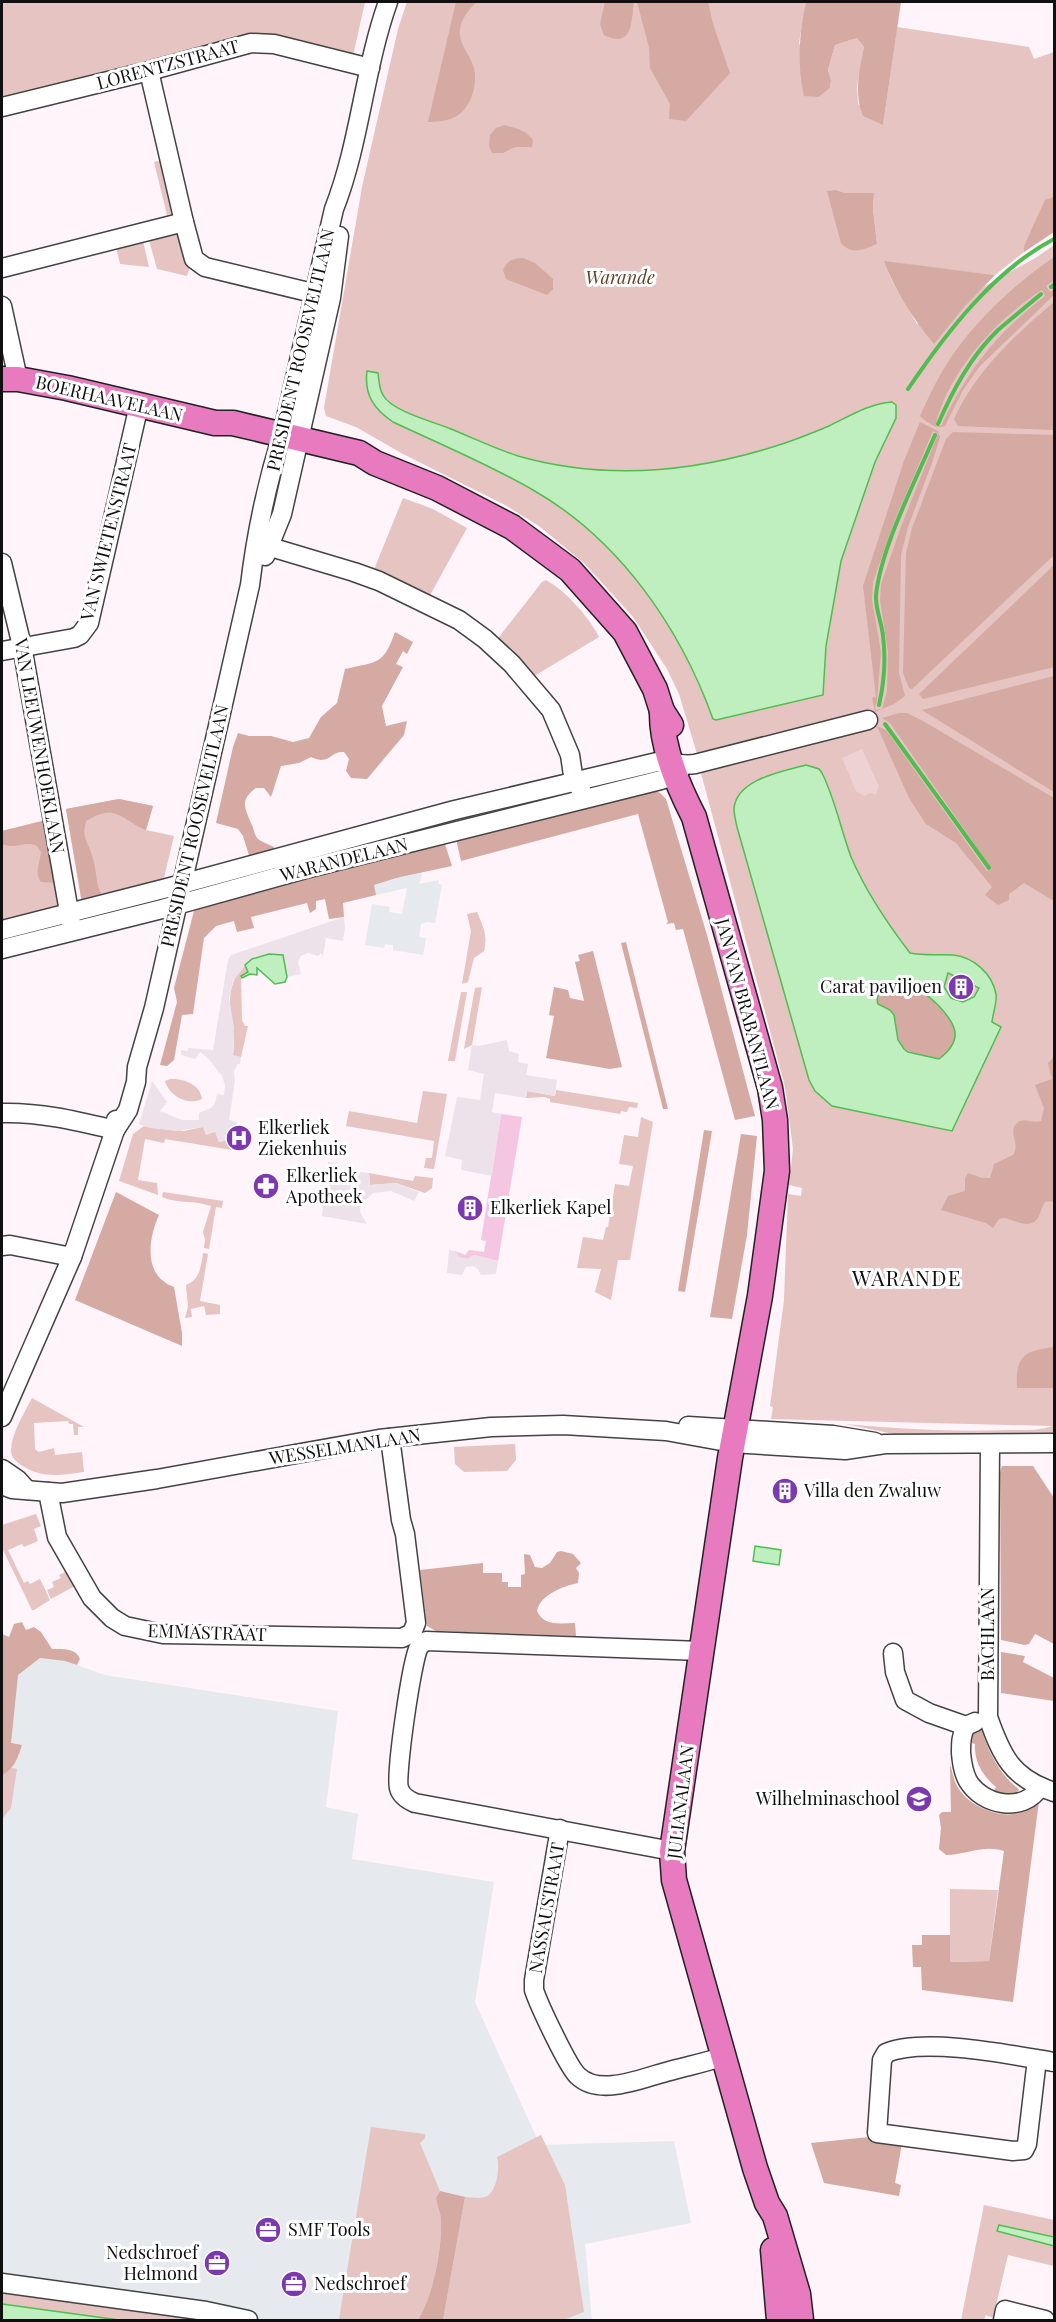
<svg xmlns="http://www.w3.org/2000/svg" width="1056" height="2322" viewBox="0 0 1056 2322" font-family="'Playfair Display',serif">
<rect width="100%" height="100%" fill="#fef4fa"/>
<g fill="#e6e9ed">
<polygon points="413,849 422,875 419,884 439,880 438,884 442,885 435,923 427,922 421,924 419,937 426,938 423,955 393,950 393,945 385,944 384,948 365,945 372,904 390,907 389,912 402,914 407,888 376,895 374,885 396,879"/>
<polygon points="40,1658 65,1661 105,1675 338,1711 326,1807 358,1814 352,1859 494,1882 475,2002 540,2145 674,2141 691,2223 585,2244 592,2320 261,2320 2,2280 2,1686"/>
</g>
<g fill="#e5c4c1" fill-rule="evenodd">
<polygon points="2,2 365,2 353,56 279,41 2,102"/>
<path d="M407,2H806L799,43L819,97L830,88L831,80L828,70L835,45L857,38L864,47L857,86L858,104L883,125L897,27L1029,47L1034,59L1054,52V197L1024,246V252L995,275L884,262L893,283L917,324L1037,257L1054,245V1436L899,1435L845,1424C899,1429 953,1432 1007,1430C1021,1430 1040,1431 1052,1426L771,1419L773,1407L770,1406L784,1300L788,1194L801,1196L802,1188L789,1185L793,1149L785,1087L701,773L709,769L698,757L679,694L667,669L633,617L585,564L539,526L505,505L403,454L356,427L326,416L324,408L362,187L398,29ZM850,193H874L873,209L877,244Z"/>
<polygon points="166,159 180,212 167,215 154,162"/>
<polygon points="177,233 182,235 191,263 187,276 157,269 149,240"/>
<polygon points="143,241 149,267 120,264 116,247"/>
<polygon points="403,498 433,509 467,528 429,597 373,572"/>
<path d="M546,580C567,592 588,616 599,637L531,678L495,642L542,582Z"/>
<polygon points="119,799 153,806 146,830 174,836 163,882 82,903 66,809"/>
<polygon points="46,820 61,908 2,925 2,831"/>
<path d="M477,912C483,926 488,936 484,951L474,958L468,982L462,984L471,931L467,914Z"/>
<path d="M245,965L249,972L241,976L242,1020L245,1026H248L241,1057L233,1056C238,1022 217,993 245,965Z"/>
<polygon points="482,987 472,1045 464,1049 475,988"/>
<polygon points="461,992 467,992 455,1061 448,1061"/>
<path d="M170,1079C183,1078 200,1084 202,1099C188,1106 169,1096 165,1081Z"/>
<polygon points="556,1090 638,1103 637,1108 629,1107 627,1112 621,1111 620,1114 550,1102 550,1099 544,1097 526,1098 527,1091 555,1096"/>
<polygon points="423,1091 447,1094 434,1169 424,1168 426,1158 432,1158 434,1141 346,1126 349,1111 417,1123"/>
<polygon points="641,1117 653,1122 630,1260 618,1260 611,1300 595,1292 601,1269 577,1268 583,1237 603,1240 606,1227 608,1227 615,1184 629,1186 633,1166 619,1164 624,1135 638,1137"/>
<polygon points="144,1126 184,1131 203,1127 216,1132 219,1142 228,1140 232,1150 165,1139 164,1143 145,1139 138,1180 157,1183 158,1195 119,1181 133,1134"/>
<polygon points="369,1173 413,1181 415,1176 433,1178 432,1188 425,1193 396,1183 370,1185"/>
<path d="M163,1192L223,1201L222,1208L216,1207L209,1249L204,1248L205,1239L203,1232L211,1206C194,1200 178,1204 162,1197Z"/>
<path d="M203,1253L208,1254L200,1301L220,1305V1314L206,1315L204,1306L191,1309L192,1317L185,1318L188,1307L186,1285C200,1280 201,1266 203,1253Z"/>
<path d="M32,1398L84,1427H78V1435H74L73,1424H69L68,1421L34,1423L35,1449L39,1452L54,1448L55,1455L82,1452L84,1472C61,1475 42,1479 21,1465C16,1461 11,1458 11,1450C12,1432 24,1414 32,1398Z"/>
<polygon points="515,1444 516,1460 507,1471 464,1472 455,1464 454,1447"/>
<polygon points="36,1514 41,1526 34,1529 38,1541 24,1547 22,1544 8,1550 24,1583 28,1581 30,1584 40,1579 50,1600 34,1610 32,1610 2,1548 2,1525"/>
<polygon points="67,1571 75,1586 51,1599 47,1590 54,1587 52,1582 61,1578 59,1575"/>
<polygon points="2,1766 17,1769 11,1808 2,1819"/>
<polygon points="950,1889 998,1890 989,1961 950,1962"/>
<path d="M371,2127L425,2134V2138L420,2143L440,2191L436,2198C437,2206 441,2213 441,2221C442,2250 433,2296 418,2320L339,2319Z"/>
<path d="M541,2135L565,2185L584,2312L563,2320H443L465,2197C471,2197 479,2199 485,2197C497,2193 500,2168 497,2157Z"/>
<polygon points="984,2205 1054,2220 1054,2237 999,2225 998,2231 1054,2246 1054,2266 1008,2255 993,2318 986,2315 984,2320 961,2320"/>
<polygon points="2,2291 196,2319 203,2320 119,2320 2,2304"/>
</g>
<g fill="#d4aaa2" fill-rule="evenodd">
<path d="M456,2H476C469,10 462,17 460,29C458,44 470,54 474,68C478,84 471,109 455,117C447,121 437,122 428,122Z"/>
<path d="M605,2H634C631,22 633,49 604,35L600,24Z"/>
<polygon points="637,2 708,2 713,24 730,73 686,121 669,119 670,104 650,68 649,47"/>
<path d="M806,2H901L883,125L863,116C854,93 859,71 864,47L857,38L835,45L828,70L831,80L830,88L819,97L804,96C797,64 799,33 806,2Z"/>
<path d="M504,125C515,128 526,130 533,140L532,147H515L503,153H492L489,146L490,135L496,128Z"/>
<path d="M836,190L844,193H874L873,209L877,244C864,249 852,256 841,243L827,191Z"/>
<polygon points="1054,197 1054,232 1024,252 1024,246 1045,200"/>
<path d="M1054,257V280L1046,286L1050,292L1054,289V295L980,366L963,390L945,426C935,430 927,422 920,416C927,401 934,385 943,370C970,325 1011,287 1054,257ZM1042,290L1045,296C994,336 969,368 941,426H936C936,418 941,408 944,400C964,356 1001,316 1042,290Z"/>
<path d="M523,258L535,263L553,279V289L547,295L506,279L503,270C508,260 511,259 523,258Z"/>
<path d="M884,262V261L995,275L964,307L934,344C913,319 896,292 884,262Z"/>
<path d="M1054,302V430L958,426L954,419C975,372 1015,335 1054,302Z"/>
<path d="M920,422L938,431L940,437L932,463L908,527L901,555L899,673L905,696L894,704L875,712L872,698L876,697L863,586L904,461ZM933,431L938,434L902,524L881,584L880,600L888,652L887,691L882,709L876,710L875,707L877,701L881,652L872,600L873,582L895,520Z"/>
<polygon points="953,432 1054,435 1054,555 912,689 909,688 903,673 906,553 912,528 946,439"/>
<polygon points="1054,565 1054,667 923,699 919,694"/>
<path d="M395,632L413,642L407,654L403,651L396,664L403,667L382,706L386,726L407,721L404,735L367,779L351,778L346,771L349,759L344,752C329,751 330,766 311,757L299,763L281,766L271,797L264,788H256C239,800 245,809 252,825C254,829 254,834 257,838C261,842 269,844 274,847L272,855L251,862L243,836L238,829L216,823L233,747L238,733L249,736H271L293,742L309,738L321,717L337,703L345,669C378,661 383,666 395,632Z"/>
<polygon points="1054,676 1054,792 922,710"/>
<polygon points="899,713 907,713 923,721 1054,798 1054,901 1024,883 1009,894 1009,900 998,905 985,895 992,887 956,843 926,824 909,798 877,726 886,730 987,871 992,869 890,723 882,718"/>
<polygon points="654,790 660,793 666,799 707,935 755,1116 735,1120 683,929 676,930 674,923 666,924 668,922 638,814 461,861 456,839"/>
<path d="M119,799L153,806L146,830C121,820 117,802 86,821C81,840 89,842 93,859C97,872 95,885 103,897L82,903L66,809Z"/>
<path d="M46,820L56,883L41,882C34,872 40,864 41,852L37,846C25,840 16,850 2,844V831Z"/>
<polygon points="444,841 452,866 400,877 374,885 376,895 343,903 344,917 329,919 325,899 316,901 316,909 310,913 307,903 251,917 254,928 237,932 234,921 216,926 204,938 193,1014 182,1015 174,1060 167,1066 160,1065 177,1002 174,988 195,907"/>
<polygon points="626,942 668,1109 663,1109 621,943"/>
<polygon points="593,951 622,1067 610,1069 546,1058 554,1016 549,1015 554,987 568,990 570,998 584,1001 575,962 580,961 578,955"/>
<path d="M898,981C916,985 925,993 937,1005C957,1025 964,1040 939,1059C928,1059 907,1052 900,1045L890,1010L878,1004C874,991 888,985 898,981Z"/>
<path d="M1054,1057V1201L1045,1202C1042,1207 1041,1211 1039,1216C1030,1232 1015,1219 1003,1218L999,1219L993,1228L986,1223L941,1210L948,1196L965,1191V1178L968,1173L982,1178H990L994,1164L1013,1155C1021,1144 1007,1132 1017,1123C1024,1117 1033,1124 1041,1121L1044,1108L1035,1085L1052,1079L1048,1063Z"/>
<polygon points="704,1130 712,1131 685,1292 678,1291"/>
<polygon points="741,1134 757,1136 747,1235 732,1319 710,1317"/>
<path d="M116,1192L159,1215C148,1239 143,1276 174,1287L182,1333V1346L75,1300Z"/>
<path d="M1054,1347V1388H1017C1015,1355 1025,1351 1054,1347Z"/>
<polygon points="1002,1466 1033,1466 1054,1498 1054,1644 1035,1634 1029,1644 1025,1645 1001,1640 1000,1472"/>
<path d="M561,1551L573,1554L581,1563L576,1568L579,1573L578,1583C563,1586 540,1595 537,1611C544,1627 561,1623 575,1623L576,1636L436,1631L427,1626L420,1570L483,1563V1573H502V1582H508V1587H521V1575L525,1574L524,1554L530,1555L535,1567L542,1568L550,1563L557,1552Z"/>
<path d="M22,1622L26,1630L34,1627L41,1632L52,1649C63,1649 76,1648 80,1659L77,1665L65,1661L40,1658L18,1675L11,1743L22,1745C18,1758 14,1769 2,1775V1663L3,1656L2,1634L9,1637L14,1624Z"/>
<polygon points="1001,1652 1025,1656 1023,1662 1054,1678 1054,1701 1001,1693"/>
<path d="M981,1727C987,1749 999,1775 1019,1789L1016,1795L992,1794L996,1787C983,1776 974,1762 975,1744L968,1742L974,1730Z"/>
<path d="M950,1764C952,1769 953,1779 957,1786C967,1805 998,1819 1019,1813C1027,1810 1033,1805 1039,1801L1013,2002L922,1990L921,1967H913L912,1945H922V1935H950V1962L989,1961L1004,1851C983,1844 966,1855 946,1855L939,1849L941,1828L939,1815L942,1812H951Z"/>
<polygon points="869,2137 902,2143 895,2183 901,2185 899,2196 824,2183 811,2143"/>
<path d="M440,2191L465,2197L443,2320H418C433,2296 442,2250 441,2221C441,2213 437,2206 436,2198Z"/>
</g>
<polygon fill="#f4c6e2" points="501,1114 522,1117 498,1261 474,1255 468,1259 459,1257 455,1251 465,1255 469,1250 484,1252 486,1241 481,1240"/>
<polygon fill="#edd1d3" points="862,749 879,786 876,795 870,793 864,796 856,791 842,758"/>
<g fill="#eee2ea">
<polygon points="344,917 345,928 343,941 326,938 323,956 321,953 318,956 308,953 301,956 298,962 301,974 287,977 283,955 269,954 249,961 233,981 229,998 234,1027 233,1055 241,1057 240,1064 238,1064 234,1071 235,1081 229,1120 237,1122 235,1133 230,1130 226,1136 231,1139 234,1137 232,1150 228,1140 219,1142 215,1132 206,1135 203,1127 176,1131 150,1128 139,1124 152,1081 167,1102 160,1111 182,1120 199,1120 199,1113 211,1108 215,1103 217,1094 224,1095 225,1085 222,1076 208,1058 200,1052 195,1059 181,1055 181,1050 188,1051 188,1048 213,1050 228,960 231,955"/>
<polygon points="507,1040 509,1051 519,1054 518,1062 528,1064 526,1075 557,1080 555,1096 527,1091 526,1098 495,1093 492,1112 501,1114 492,1176 461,1170 462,1160 445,1156 457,1097 480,1100 484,1074 468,1070 472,1045 478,1046"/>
<polygon points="328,1162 333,1163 332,1175 340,1176 343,1181 348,1178 357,1179 359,1172 369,1173 370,1185 396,1183 419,1192 414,1201 391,1191 373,1193 361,1204 360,1212 367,1224 322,1216"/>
<polygon points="449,1250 455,1251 459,1257 468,1259 474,1255 498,1261 496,1274 481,1275 478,1269 473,1266 466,1267 462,1275 447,1273"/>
</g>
<g fill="#bfefbe" stroke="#4fbd4f" stroke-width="1.5" fill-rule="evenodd">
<path d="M367,371L378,373C379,380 379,389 383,395C391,411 434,422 451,429C473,438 496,449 518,456C606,481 697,472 782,444C798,439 814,432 829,426C850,416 868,404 892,402L896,405V418L875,462L841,561L826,646L823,695L716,720L713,719C680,627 619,539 533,490C488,464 440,444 393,422C374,409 364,395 367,371Z"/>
<path d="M806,765L819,769L822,773C835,799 841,830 851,857C866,892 887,923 910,953C925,956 938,954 953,955C973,957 992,973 996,994C997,1003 993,1013 992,1022L1001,1027L952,1131L832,1106L815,1091L809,1080L737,827C736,822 734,814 734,809C736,779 784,771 806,765ZM948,973L979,988L974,997L963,1002L951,998L944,987ZM898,981C916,985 925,993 938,1005C957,1025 964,1040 939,1059L908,1052L904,1049L898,1040L894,1015L890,1010L878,1004C874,991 888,984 898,981Z"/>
<polygon points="269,954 283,955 287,977 285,982 275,984 257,968 257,975 250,974 242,978 241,976 248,972 245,965 252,959"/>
<polygon points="755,1546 781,1550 779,1565 753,1561"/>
<polygon points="999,2225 1054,2237 1054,2246 997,2231"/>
<polygon points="2,2304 119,2320 2,2320"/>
</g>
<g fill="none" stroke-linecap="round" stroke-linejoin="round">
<g stroke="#4fbd4f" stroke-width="4">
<polyline points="1051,287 1054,285"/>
<path d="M908,389C946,333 993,271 1054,239"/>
<path d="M938,424C953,390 971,356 998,330C1012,318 1027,306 1041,294"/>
<path d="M879,705C884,683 886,659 883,636C882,623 875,609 876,595C881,547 916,480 935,435"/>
<polyline points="885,724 989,868"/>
</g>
<defs>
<g id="minor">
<polyline points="149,71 184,222"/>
<polyline points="2,107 149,71 251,43 274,44 370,68"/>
<polyline points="2,268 184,222 194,259 205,267 325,296"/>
<polyline points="2,306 18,379"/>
<polyline points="257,543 354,572 379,581 459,620 485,639 512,664 551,710 570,755 574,782 581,789"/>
<polyline points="265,556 282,514 331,298 339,236"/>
<polyline points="2,563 22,646 71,923"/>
<polyline points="2,651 74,638 80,635 89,623 139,405"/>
<path d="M2,930L167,888L455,810L657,762C670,762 682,766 695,764L868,720"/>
<polyline points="2,949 162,909 313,867 661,780 676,775 682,767"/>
<path d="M2,1113C41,1112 77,1121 115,1130"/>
<path d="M115,1130L128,1110L136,1082L137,1067L154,1008L250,585C256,535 267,483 282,435L334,209C360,143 364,69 388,2"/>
<polyline points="2,1246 10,1245 72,1257"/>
<polyline points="2,1417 72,1257 115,1130 116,1120"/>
<polyline points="688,1426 833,1435 875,1442"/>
<path d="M990,1444L988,1717C1002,1757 1012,1778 1054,1792"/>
<polyline points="2,1469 18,1480 27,1490"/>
<polyline points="2,1485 12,1489 62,1493 157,1479 379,1439 491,1427 563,1425 666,1431 732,1443 845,1450 885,1444 1054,1443"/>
<polyline points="48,1492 57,1537 92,1598 112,1618 125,1626 163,1634 402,1638 412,1633 416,1623 405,1534 401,1520 390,1438"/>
<polyline points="893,1653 895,1672 905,1700 929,1713 966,1726 975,1722"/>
<path d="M966,1726C961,1735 961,1743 961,1753C962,1763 963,1772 968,1781C982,1805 1023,1814 1040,1787"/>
<path d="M560,1829L534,1980V1990C539,2005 568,2067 578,2076C600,2097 642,2078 666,2072C686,2066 705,2063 724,2056"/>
<path d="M672,1851L415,1803C408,1800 401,1796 399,1788C395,1776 412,1658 419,1647C422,1643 423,1643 426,1641L701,1651"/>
<path d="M1037,2059L1027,2144L1024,2150L1013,2151L877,2133L882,2060L886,2053C925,2037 1012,2055 1054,2062"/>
<polyline points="2,2283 206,2311 248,2320"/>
<polyline points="1003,2320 1005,2310 1045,2320"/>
</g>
<g id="major">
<polyline points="2,379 18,379 67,388 215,423 233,423 359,453 375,463 437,488 512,527 570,570 625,632 655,689 662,711 671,725"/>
<path d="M662,711C661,746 678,786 694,817L770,1088L775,1120L777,1171L760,1296L730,1458L672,1851L674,1880L755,2168L767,2203L775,2216L798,2294L801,2320"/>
<polyline points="773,2250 779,2320"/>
</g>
</defs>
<use href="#minor" stroke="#434343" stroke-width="21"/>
<use href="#major" stroke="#212121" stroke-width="27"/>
<use href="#minor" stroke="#fff" stroke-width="18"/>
<use href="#major" stroke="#e87ac0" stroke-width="24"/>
</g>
<defs>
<symbol id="building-disc" viewBox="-11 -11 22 22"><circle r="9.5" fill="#7b38af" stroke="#fff"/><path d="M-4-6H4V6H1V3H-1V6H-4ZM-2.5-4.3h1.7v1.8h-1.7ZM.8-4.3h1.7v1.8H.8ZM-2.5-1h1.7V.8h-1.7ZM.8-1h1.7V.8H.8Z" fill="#fff"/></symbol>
<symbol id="hospital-disc" viewBox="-11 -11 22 22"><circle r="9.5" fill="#7b38af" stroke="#fff"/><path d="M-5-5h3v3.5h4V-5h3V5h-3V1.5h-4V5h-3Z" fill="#fff"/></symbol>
<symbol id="pharmacy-disc" viewBox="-11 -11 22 22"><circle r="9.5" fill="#7b38af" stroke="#fff"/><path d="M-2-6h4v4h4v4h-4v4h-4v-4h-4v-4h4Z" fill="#fff"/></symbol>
<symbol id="school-disc" viewBox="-11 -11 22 22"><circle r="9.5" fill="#7b38af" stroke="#fff"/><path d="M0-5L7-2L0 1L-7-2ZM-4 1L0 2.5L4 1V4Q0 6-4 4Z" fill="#fff"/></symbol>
<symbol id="office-disc" viewBox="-11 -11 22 22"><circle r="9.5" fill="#7b38af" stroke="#fff"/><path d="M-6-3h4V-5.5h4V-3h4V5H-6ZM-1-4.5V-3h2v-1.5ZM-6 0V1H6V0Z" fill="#fff"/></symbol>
</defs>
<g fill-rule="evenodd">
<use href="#building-disc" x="946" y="972" width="30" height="30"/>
<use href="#hospital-disc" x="224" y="1123" width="30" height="30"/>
<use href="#pharmacy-disc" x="251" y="1171" width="30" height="30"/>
<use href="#building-disc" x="455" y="1193" width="30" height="30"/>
<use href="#building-disc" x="770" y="1476" width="30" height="30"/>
<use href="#school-disc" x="904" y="1784" width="30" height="30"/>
<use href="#office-disc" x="253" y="2215" width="30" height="30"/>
<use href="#office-disc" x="202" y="2248" width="30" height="30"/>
<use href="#office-disc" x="279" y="2269" width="30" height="30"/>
</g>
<g text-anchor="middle" stroke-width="6" stroke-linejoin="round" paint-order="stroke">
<g font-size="18" fill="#101010" stroke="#fff">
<text transform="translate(168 65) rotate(-15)" y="6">LORENTZSTRAAT</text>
<text transform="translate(301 350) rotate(-77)" y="6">PRESIDENT ROOSEVELTLAAN</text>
<text transform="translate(109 399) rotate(13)" y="6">BOERHAAVELAAN</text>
<text transform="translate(109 532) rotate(-76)" y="6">VAN SWIETENSTRAAT</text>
<text transform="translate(39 746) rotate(80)" y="6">VAN LEEUWENHOEKLAAN</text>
<text transform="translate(195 826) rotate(-77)" y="6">PRESIDENT ROOSEVELTLAAN</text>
<text transform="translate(344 860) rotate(-14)" y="6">WARANDELAAN</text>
<text transform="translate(747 1014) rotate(75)" y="6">JAN VAN BRABANTLAAN</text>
<text transform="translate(345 1447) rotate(-9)" y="6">WESSELMANLAAN</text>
<text transform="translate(207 1633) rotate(2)" y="6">EMMASTRAAT</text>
<text transform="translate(988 1634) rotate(-90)" y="6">BACHLAAN</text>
<text transform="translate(681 1802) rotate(-83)" y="6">JULIANALAAN</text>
<text transform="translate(547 1908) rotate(-80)" y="6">NASSAUSTRAAT</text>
</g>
<g font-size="18" font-style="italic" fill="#603e27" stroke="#fff">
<text x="620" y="284">Warande</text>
</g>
<g font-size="18" fill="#101010" stroke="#fff" text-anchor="start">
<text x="942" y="993" text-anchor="end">Carat paviljoen</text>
<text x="258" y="1134">Elkerliek<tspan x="258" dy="21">Ziekenhuis</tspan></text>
<text x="286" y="1182">Elkerliek<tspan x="286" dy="21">Apotheek</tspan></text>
<text x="490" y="1214">Elkerliek Kapel</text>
<text x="804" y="1497">Villa den Zwaluw</text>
<text x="900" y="1805" text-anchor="end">Wilhelminaschool</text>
<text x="288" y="2236">SMF Tools</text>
<text x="198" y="2259" text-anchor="end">Nedschroef<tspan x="198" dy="21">Helmond</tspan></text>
<text x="314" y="2290">Nedschroef</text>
</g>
<g font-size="21" letter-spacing="1.5" fill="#101010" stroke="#fff">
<text x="907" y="1286">WARANDE</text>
</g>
</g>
<rect width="1056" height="2322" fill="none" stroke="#101010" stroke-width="6"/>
</svg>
